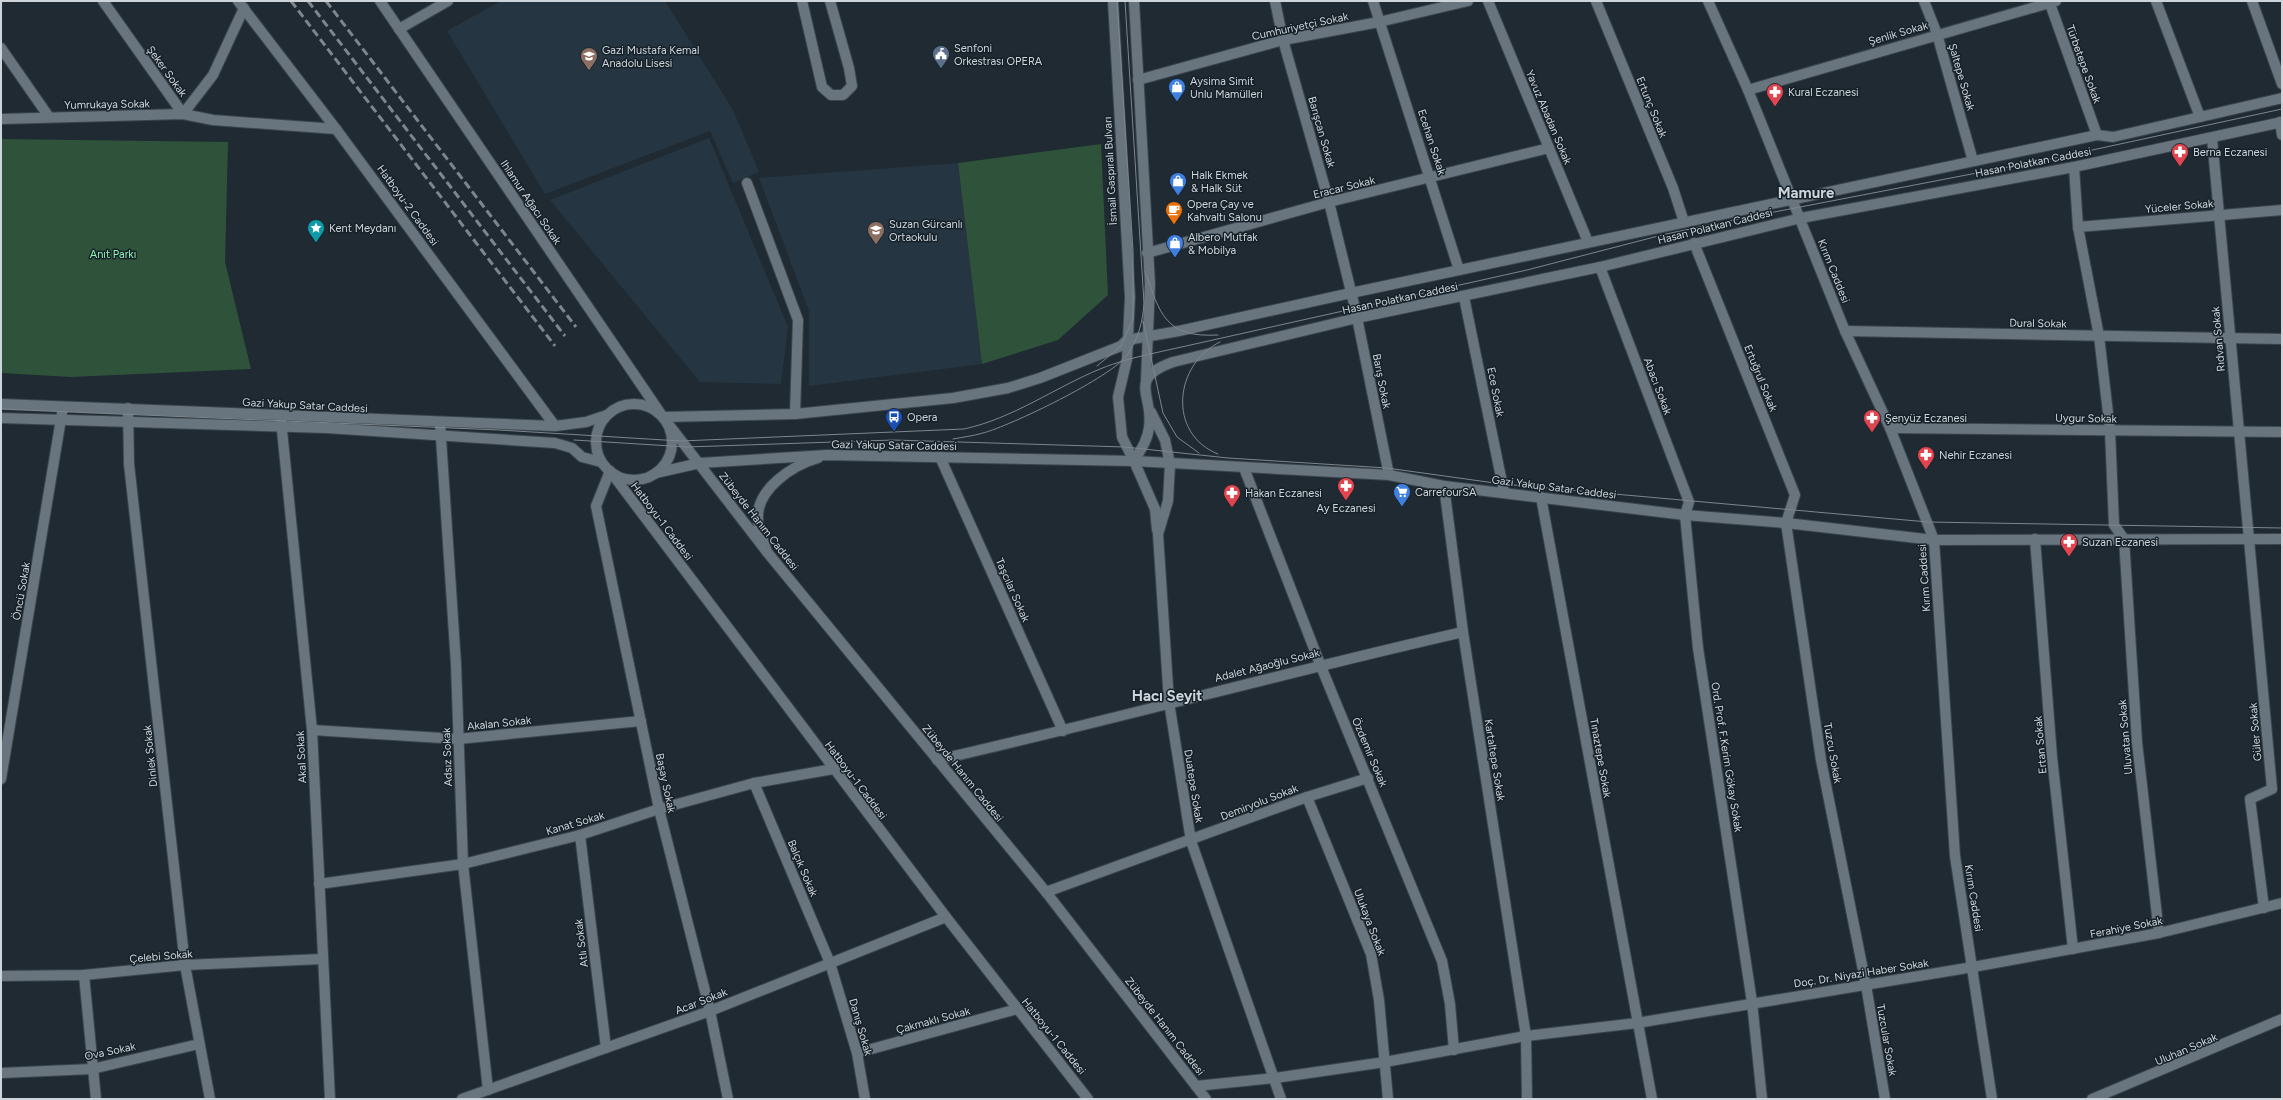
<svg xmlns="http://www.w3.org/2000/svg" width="2283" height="1100" viewBox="0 0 2283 1100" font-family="Figtree,sans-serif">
<rect width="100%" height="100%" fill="#1f2a33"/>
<g fill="#253642">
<polygon points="501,1 665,1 733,110 759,172 733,183 710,131 545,194 447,31"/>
<polygon points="709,138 788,327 781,384 700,382 550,200"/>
<polygon points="958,163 982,364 809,386 809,311 759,178"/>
</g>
<g fill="#2e533a">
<polygon points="1,139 228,142 225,262 251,369 71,377 1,373"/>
<polygon points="1101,144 1108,295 1058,340 982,364 958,163"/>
</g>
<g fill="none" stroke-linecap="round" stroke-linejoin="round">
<defs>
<polyline id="service" points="802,1 822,87 831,95 843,95 852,86 849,68 830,1"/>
<g id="minor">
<polyline points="103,1 183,114 213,75 244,8"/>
<polyline points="380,1 663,417"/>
<polyline points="1275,1 1283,40 1329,202 1355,308 1389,475"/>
<polyline points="1373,1 1459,270"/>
<polyline points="1488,1 1588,242"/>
<polyline points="1596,1 1673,188 1684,222"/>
<polyline points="1924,1 1937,34 1973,161"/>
<polyline points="2049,1 2097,135"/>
<polyline points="2156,1 2200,117"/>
<polyline points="2252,1 2282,84"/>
<polyline points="399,29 448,1"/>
<polyline points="1,48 49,117"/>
<polyline points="1138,80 1283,40 1379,22 1468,1"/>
<polyline points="1748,90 2056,1"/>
<polyline points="1,119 183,114 213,120 336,129"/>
<polyline points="2280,122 2282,135"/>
<polyline points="2212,138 2272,789 2250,799 2264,908"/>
<polyline points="2074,167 2078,227 2099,336 2110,430 2114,525 2124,539 2137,742 2159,933"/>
<polyline points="747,183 798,320 795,414"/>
<polyline points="2078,227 2282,210"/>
<polyline points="1694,243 1795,495 1786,523 1821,760 1866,985 1885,1099"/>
<polyline points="1147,253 1329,202 1549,148"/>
<polyline points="1600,267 1689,502 1685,515 1698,648 1752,1002 1762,1099"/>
<polyline points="1464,297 1504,492"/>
<polyline points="1845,331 2282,339"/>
<polyline points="128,408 129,464 185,965 210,1099"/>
<polyline points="281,420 312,730 330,1099"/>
<polyline points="440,423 456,664 463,864 488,1090"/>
<polyline points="1890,428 2282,432"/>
<polyline points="940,457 1063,731"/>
<polyline points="1134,461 1155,509 1157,530"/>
<polyline points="1170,464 1168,501 1158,534 1169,702 1191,841 1281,1099"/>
<polyline points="1244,468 1320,664 1442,961 1450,1004 1454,1050"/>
<polyline points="610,471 596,506 659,809 710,1011 728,1099"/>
<polyline points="1444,486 1463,632 1526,1036 1527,1099"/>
<polyline points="1541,497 1652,1099"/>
<polyline points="2035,539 2052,757 2073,949"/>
<path d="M767,552C764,542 758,530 758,519C756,489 793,465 818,458"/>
<polyline points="312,730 458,739 641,721"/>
<path d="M937,760C1113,720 1287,672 1463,632"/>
<polyline points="1,779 63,407"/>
<polyline points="754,783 830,963 857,1053 865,1099"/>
<polyline points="1307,797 1371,954 1379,1000 1388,1099"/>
<polyline points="580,835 606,1048"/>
<polyline points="319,884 463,864 580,835 659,809 754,783 833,769"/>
<polyline points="1046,892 1307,797 1368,778"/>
<polyline points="84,975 96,1099"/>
<polyline points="1,976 84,975 185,965 322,959"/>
<polyline points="857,1053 1017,1009"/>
<polyline points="1,1073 92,1069 199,1044"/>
<polyline points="1196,1086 1275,1078 1385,1062 1526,1036 1637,1023 1973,967 2159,933 2282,903"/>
<polyline points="462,1099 710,1011 946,917"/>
<polyline points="2092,1099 2282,1019"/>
</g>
<g id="secondary">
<polyline points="238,1 336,129 555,426"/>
<polyline points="1113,1 1130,297 1127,359 1118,397 1122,437 1134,461 1389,475 1444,486 1685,515 1786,523 1934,540 2282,539"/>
<polyline points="1134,1 1150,284 1146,380"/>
<polyline points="1708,1 1748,90 1845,331 1890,428 1934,540 1955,856 1992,1099"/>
<polyline points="1,404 555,426 586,422 607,415"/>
<circle cx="634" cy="442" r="38"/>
<polyline points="1151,412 1165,440 1170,464"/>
<polyline points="663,417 795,414 953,398 1008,388 1040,378 1121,346 1127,340 1179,331 1351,293 2097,135 2113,137 2282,98"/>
<polyline points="663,417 767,552 1046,892 1206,1099"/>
<polyline points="1,418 327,428 555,443 572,448 582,457 601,462"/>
<polyline points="610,471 946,917 1088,1099"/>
<path d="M656,473L700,463L827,455L1134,461C1140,451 1148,440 1149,427C1154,395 1126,379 1173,362L1357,318L1600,267L1801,218L2074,167L2282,122"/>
</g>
</defs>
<use href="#service" stroke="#3b454c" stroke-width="12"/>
<use href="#minor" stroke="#3b454c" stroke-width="12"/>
<use href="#secondary" stroke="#3b454c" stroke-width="12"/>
<use href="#service" stroke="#68757f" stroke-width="10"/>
<use href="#minor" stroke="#68757f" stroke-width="10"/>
<use href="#secondary" stroke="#68757f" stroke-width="10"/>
<g stroke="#7e868d" stroke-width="1">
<path d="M1145,271C1160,314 1165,338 1218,335"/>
<polyline points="1143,321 1163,413 1177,437 1199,453"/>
<polyline points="1097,366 1121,346 1133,319 1133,251 1117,1"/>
<path d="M1,409L499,430L681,441L964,429C1014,418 1054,388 1100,369C1117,362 1133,358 1150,354L1527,270L1666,234L1743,218L2060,157L2282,109"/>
<path d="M953,439C963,437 973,436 983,433C1010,426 1112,377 1127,355C1138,340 1143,321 1144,303L1125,1"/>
<polyline points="574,440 687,447 893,440 1125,447 1228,458 1387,468 1502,484 1928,522 2282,528"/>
<path d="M1218,454C1167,434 1174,364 1220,342"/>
</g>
<g stroke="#7e868d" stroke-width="3" stroke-dasharray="8 4" stroke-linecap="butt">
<polyline points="291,1 555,346"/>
<polyline points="308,1 565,336"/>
<polyline points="326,1 576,327"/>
</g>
</g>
<defs>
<symbol id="civic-pin" viewBox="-11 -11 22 30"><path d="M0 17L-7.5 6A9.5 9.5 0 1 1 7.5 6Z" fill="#5c6f8a" stroke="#162129"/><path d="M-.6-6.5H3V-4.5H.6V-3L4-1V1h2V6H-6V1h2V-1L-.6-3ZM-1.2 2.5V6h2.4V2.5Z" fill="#fff"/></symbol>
<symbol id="school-pin" viewBox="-11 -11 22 30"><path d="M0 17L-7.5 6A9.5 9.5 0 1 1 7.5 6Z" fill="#8d6e63" stroke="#162129"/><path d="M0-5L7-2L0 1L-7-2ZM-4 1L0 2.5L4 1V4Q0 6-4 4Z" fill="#fff"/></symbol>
<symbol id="shop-pin" viewBox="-11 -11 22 30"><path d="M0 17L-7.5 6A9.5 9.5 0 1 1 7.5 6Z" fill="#3f7fe0" stroke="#162129"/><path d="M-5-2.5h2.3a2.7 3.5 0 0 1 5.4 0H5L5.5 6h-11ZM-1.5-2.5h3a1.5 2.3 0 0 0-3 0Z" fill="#fff"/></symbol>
<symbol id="pharmacy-pin" viewBox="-11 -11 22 30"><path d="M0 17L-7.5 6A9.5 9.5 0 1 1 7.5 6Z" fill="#e0444e" stroke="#162129"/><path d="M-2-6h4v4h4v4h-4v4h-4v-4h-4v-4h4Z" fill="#fff"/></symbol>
<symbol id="cafe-pin" viewBox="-11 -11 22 30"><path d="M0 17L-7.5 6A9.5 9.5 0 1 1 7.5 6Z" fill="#e8710a" stroke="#162129"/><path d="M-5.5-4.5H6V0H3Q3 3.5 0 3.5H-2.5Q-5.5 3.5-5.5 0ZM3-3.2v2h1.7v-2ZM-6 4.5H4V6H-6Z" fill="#fff"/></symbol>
<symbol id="sight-pin" viewBox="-11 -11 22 30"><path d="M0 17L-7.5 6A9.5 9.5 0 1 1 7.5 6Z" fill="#0f9aa8" stroke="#162129"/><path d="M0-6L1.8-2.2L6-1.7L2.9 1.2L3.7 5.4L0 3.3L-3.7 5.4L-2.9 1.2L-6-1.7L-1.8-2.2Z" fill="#fff"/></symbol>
<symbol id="bus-pin" viewBox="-11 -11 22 30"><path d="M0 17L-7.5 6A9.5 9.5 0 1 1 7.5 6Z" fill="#1a4fb4" stroke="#162129"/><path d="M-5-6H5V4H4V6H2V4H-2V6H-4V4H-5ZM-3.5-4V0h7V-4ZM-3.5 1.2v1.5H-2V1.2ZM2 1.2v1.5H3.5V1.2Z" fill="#fff"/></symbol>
<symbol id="supermarket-pin" viewBox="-11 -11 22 30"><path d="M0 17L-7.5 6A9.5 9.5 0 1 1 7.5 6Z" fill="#3f7fe0" stroke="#162129"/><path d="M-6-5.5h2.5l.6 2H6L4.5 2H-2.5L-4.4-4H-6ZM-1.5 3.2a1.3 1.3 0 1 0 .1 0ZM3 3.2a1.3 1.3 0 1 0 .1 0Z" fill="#fff"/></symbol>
</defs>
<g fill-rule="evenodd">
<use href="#civic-pin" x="931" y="44" width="20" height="27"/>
<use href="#school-pin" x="579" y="46" width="20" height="27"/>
<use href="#shop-pin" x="1167" y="77" width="20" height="27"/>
<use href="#pharmacy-pin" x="1765" y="82" width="20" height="27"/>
<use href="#pharmacy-pin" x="2170" y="142" width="20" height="27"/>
<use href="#shop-pin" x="1168" y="171" width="20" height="27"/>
<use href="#cafe-pin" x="1164" y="200" width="20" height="27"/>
<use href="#sight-pin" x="306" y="218" width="20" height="27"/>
<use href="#school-pin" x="866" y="220" width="20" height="27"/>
<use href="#shop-pin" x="1165" y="233" width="20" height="27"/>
<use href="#bus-pin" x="884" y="407" width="20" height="27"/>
<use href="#pharmacy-pin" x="1862" y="408" width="20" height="27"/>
<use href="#pharmacy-pin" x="1916" y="445" width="20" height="27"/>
<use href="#pharmacy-pin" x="1336" y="476" width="20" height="27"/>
<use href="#supermarket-pin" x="1392" y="482" width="20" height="27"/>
<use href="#pharmacy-pin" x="1222" y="483" width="20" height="27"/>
<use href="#pharmacy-pin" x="2059" y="532" width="20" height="27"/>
</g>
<g text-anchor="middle" stroke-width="3" stroke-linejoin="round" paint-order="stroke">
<g font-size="11" fill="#ced5da" stroke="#162129">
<text transform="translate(1300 26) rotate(-12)" y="4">Cumhuriyetçi Sokak</text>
<text transform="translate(1898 33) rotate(-16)" y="4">Şenlik Sokak</text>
<text transform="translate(2084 64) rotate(70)" y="4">Türbetepe Sokak</text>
<text transform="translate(167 71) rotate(54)" y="4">Şeker Sokak</text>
<text transform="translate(1962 77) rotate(74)" y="4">Şaltepe Sokak</text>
<text transform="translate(107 104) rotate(-1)" y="4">Yumrukaya Sokak</text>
<text transform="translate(1652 107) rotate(68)" y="4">Ertunç Sokak</text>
<text transform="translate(1549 117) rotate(67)" y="4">Yavuz Abadan Sokak</text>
<text transform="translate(1322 132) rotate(74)" y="4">Barışcan Sokak</text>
<text transform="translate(1432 142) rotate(72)" y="4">Ecehan Sokak</text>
<text transform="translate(2033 162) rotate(-11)" y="4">Hasan Polatkan Caddesi</text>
<text transform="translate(1110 171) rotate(-93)" y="4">İsmail Gaspıralı Bulvarı</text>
<text transform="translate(1344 187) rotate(-14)" y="4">Eracar Sokak</text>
<text transform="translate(531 202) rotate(56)" y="4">Ihlamur Ağacı Sokak</text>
<text transform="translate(408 205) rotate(54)" y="4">Hatboyu-2 Caddesi</text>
<text transform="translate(2179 206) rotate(-5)" y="4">Yüceler Sokak</text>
<text transform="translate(1715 226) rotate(-14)" y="4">Hasan Polatkan Caddesi</text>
<text transform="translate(1834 271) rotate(68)" y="4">Kırım Caddesi</text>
<text transform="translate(1400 298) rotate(-12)" y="4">Hasan Polatkan Caddesi</text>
<text transform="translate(2038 323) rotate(1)" y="4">Dural Sokak</text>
<text transform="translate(2218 339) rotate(-95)" y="4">Rıdvan Sokak</text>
<text transform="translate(1761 378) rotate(68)" y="4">Ertuğrul Sokak</text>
<text transform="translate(1382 381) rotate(79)" y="4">Barış Sokak</text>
<text transform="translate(1658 386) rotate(69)" y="4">Abacı Sokak</text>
<text transform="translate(1496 392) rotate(79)" y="4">Ece Sokak</text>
<text transform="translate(305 405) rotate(3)" y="4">Gazi Yakup Satar Caddesi</text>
<text transform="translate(2086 418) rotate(1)" y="4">Uygur Sokak</text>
<text transform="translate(894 445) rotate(1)" y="4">Gazi Yakup Satar Caddesi</text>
<text transform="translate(1554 487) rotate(7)" y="4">Gazi Yakup Satar Caddesi</text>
<text transform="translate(662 521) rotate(53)" y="4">Hatboyu-1 Caddesi</text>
<text transform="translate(759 521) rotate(52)" y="4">Zübeyde Hanım Caddesi</text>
<text transform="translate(1924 578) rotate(-94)" y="4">Kırım Caddesi</text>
<text transform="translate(1013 590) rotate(66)" y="4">Taşcılar Sokak</text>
<text transform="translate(21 591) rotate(-80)" y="4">Öncü Sokak</text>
<text transform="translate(1267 665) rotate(-14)" y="4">Adalet Ağaoğlu Sokak</text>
<text transform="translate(499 723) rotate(-6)" y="4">Akalan Sokak</text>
<text transform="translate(2255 732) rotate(-95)" y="4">Güler Sokak</text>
<text transform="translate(2125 737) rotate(-95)" y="4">Uluvatan Sokak</text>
<text transform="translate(2040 745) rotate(-95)" y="4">Ertan Sokak</text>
<text transform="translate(1370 752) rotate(67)" y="4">Özdemir Sokak</text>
<text transform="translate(1833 753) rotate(80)" y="4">Tuzcu Sokak</text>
<text transform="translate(150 756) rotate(-96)" y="4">Dinlek Sokak</text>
<text transform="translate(301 757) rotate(-93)" y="4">Akal Sokak</text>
<text transform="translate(447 757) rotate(-92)" y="4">Adsız Sokak</text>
<text transform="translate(1727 757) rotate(81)" y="4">Ord. Prof. F.Kerim Gökay Sokak</text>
<text transform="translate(1601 758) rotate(80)" y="4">Tınaztepe Sokak</text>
<text transform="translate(1495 760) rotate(81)" y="4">Kartaltepe Sokak</text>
<text transform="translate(963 773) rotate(51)" y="4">Zübeyde Hanım Caddesi</text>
<text transform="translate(856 780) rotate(53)" y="4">Hatboyu-1 Caddesi</text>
<text transform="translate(666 783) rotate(78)" y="4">Başay Sokak</text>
<text transform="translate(1194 786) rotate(81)" y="4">Duatepe Sokak</text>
<text transform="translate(1259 802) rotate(-21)" y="4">Demiryolu Sokak</text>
<text transform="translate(575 823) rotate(-16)" y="4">Kanat Sokak</text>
<text transform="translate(803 868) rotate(67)" y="4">Balçık Sokak</text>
<text transform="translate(1974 898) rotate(81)" y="4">Kırım Caddesi</text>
<text transform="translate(1370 922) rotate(69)" y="4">Ulukaya Sokak</text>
<text transform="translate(2126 927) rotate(-11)" y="4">Ferahiye Sokak</text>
<text transform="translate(581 943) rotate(-97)" y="4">Atlı Sokak</text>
<text transform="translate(161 956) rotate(-5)" y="4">Çelebi Sokak</text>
<text transform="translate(1861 973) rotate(-9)" y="4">Doç. Dr. Niyazi Haber Sokak</text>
<text transform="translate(701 1001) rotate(-21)" y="4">Acar Sokak</text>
<text transform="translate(933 1020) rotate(-15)" y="4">Çakmaklı Sokak</text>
<text transform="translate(1165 1026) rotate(52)" y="4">Zübeyde Hanım Caddesi</text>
<text transform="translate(861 1027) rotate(74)" y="4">Danış Sokak</text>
<text transform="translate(1054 1036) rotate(51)" y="4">Hatboyu-1 Caddesi</text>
<text transform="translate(1887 1040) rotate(80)" y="4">Tuzcular Sokak</text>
<text transform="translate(2186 1049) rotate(-23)" y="4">Uluhan Sokak</text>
<text transform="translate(110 1051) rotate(-12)" y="4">Ova Sokak</text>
</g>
<g font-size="11" fill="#ced5da" stroke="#162129" text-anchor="start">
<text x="954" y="52">Senfoni<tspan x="954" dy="13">Orkestrası OPERA</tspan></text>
<text x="602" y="54">Gazi Mustafa Kemal<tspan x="602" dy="13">Anadolu Lisesi</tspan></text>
<text x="1190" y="85">Aysima Simit<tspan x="1190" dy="13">Unlu Mamülleri</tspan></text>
<text x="1788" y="96">Kural Eczanesi</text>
<text x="2193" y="156">Berna Eczanesi</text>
<text x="1191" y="179">Halk Ekmek<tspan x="1191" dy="13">&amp; Halk Süt</tspan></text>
<text x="1187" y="208">Opera Çay ve<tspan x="1187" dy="13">Kahvaltı Salonu</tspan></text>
<text x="889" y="228">Suzan Gürcanlı<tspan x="889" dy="13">Ortaokulu</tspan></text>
<text x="329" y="232">Kent Meydanı</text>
<text x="1188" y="241">Albero Mutfak<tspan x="1188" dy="13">&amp; Mobilya</tspan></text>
<text x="907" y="421">Opera</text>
<text x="1885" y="422">Şenyüz Eczanesi</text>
<text x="1939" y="459">Nehir Eczanesi</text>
<text x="1415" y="496">CarrefourSA</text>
<text x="1245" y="497">Hakan Eczanesi</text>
<text x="1346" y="512" text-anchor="middle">Ay Eczanesi</text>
<text x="2082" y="546">Suzan Eczanesi</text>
</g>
<g font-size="11" fill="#91f1b2" stroke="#162129">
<text x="113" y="258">Anıt Parkı</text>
</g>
<g font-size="15" font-weight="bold" fill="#ced5da" stroke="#162129">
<text x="1806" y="198">Mamure</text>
<text x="1167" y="701">Hacı Seyit</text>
</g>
</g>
<rect width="2283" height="1100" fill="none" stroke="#ced5da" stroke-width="4"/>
</svg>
